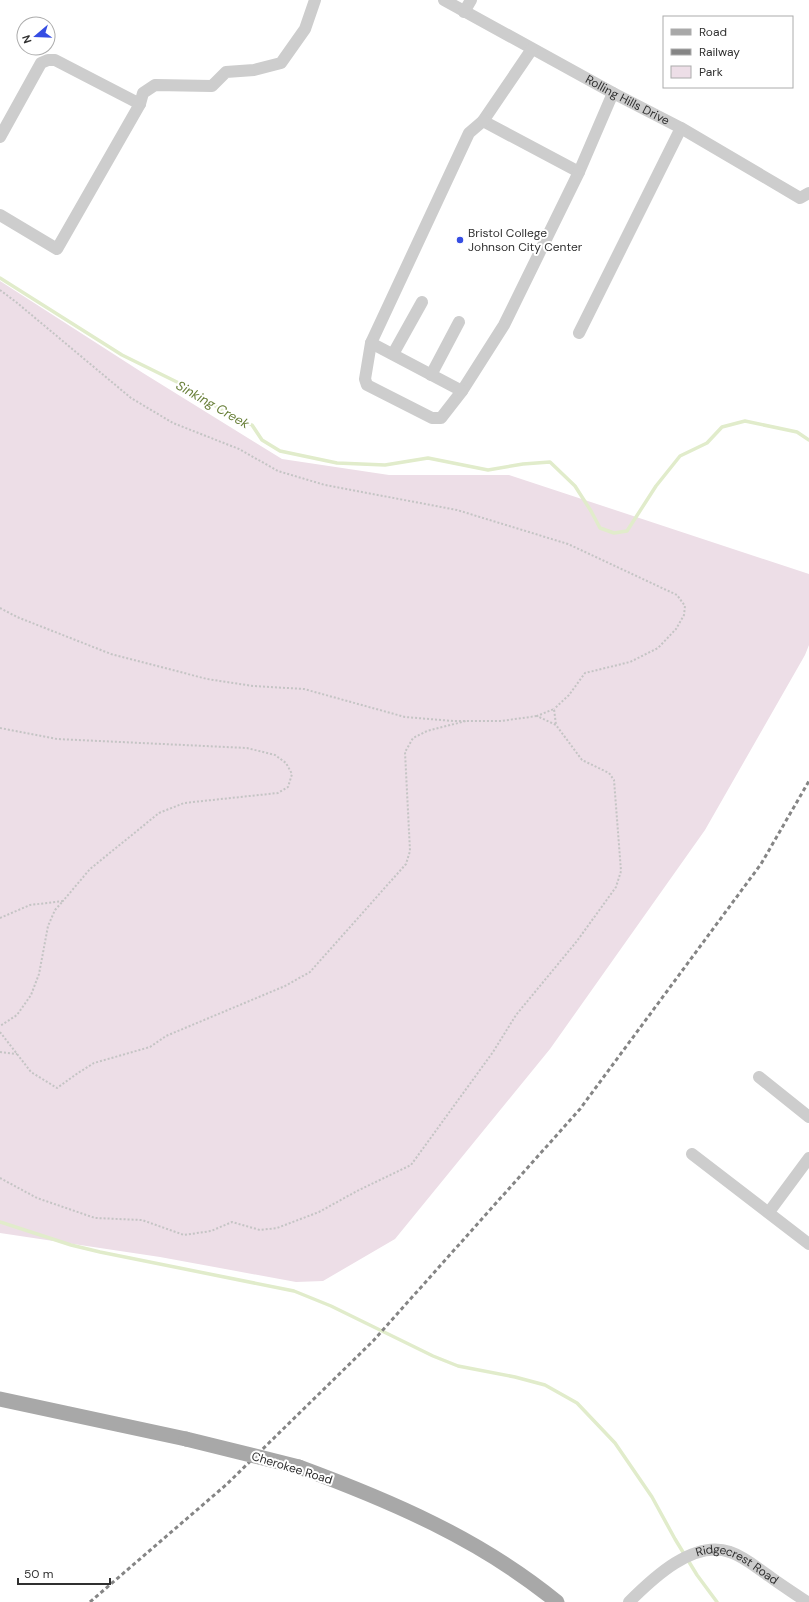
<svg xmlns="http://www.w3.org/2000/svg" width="809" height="1602" viewBox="0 0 809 1602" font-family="'DM Sans',sans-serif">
<rect width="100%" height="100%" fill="#fff"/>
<polygon fill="#eddee7" points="0,281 143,373 282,459 389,475 509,475 809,574 809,645 805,655 705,830 550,1049 395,1239 323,1281 296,1282 160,1257 0,1233"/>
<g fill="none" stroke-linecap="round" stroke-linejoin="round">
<g stroke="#e1eccb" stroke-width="3.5">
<polyline points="0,278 122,355 183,385 231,416 252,425 262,440 280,451 337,463 385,465 428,458 488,470 523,464 550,462 575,486 591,511 600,528 614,533 627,531 656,486 680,456 707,443 722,427 745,421 797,432 809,440"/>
<polyline points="0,1222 71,1245 100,1252 294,1291 331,1306 433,1356 458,1366 515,1377 545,1385 577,1403 615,1443 652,1497 675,1539 697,1575 717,1602"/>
</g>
<g stroke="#c4c4c4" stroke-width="2" stroke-dasharray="2 2" stroke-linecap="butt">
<polyline points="0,290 16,302 131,398 173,423 239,449 278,471 325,485 457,510 568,544 677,595 685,606 684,615 676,629 658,648 630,662 585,673 569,695 554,709"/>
<polyline points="0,608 17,617 111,654 207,679 253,686 304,689 405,717 453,721 501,721 537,716"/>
<polyline points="0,728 57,739 247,748 275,755 286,763 292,774 288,787 278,793 184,803 159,813 90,869 63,901"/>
<polyline points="0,918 30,905 63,901 55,910 48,926 39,974 31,995 17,1015 0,1026"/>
<polyline points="0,1032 31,1072 57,1088 78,1073 94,1063 150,1047 166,1036 285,986 310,972 406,864 410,851 405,752 413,738 427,731 466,721"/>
<polyline points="0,1052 17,1054"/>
<polyline points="0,1178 37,1198 95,1218 142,1220 184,1235 211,1231 232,1222 260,1230 277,1228 319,1212 357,1191 411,1165 493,1052 516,1015 577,941 616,887 621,871 614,780 609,773 582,760 556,725 537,716 554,709 556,725"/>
</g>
<g stroke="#cdcdcd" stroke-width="12">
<path id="s1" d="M444,0L613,93L681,128L800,198L809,193"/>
<polyline points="464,12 471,0"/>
<polyline points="532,49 483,121 579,172 613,93"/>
<polyline points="483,121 469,133 371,343 365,379 367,385 432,418 441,418 462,391 504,325 579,172"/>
<polyline points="0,137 41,63 48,60 55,60 140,104"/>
<polyline points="0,215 57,249 140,104 143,93 155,85 212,86 226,72 254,70 281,63 305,29 315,0"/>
<polyline points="579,333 681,128"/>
<polyline points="371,343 462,391"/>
<polyline points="393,354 422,302"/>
<polyline points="431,375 459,322"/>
<polyline points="759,1077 809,1117"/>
<polyline points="692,1154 809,1244"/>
<polyline points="769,1212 809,1158"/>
<path id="s2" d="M629,1602C653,1578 694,1539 730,1552C745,1557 757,1568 769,1576C781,1585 794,1593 807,1602"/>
</g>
<g stroke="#a8a8a8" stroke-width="15">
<polyline points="0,1399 186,1439"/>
<path d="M299,1467C391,1501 480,1539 557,1602"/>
</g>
<polyline stroke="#858585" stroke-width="3" stroke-dasharray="4 3" stroke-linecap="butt" points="90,1602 227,1484 373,1341 580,1109 761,864 809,781"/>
<polyline stroke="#a8a8a8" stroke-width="15" points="186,1439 299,1467"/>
</g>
<circle fill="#354de3" stroke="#fff" stroke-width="1.5" cx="460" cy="240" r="4"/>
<g text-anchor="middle" stroke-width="4" stroke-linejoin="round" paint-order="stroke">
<g font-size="12" fill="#303030" stroke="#fff">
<text dy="4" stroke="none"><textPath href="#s1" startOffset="209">Rolling Hills Drive</textPath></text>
<text transform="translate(292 1468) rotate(17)" y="4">Cherokee Road</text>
<text dy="4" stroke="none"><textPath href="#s2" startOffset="129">Ridgecrest Road</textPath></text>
</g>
<g font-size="12" fill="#303030" stroke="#fff" text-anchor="start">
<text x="468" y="237">Bristol College<tspan x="468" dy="14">Johnson City Center</tspan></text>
</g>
<g font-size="13" font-style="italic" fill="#677e37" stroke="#fff">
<text transform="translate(213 404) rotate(30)" y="5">Sinking Creek</text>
</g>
</g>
<rect x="663" y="16" width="130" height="72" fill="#ffffff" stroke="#acacac"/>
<rect x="671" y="29" width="20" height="6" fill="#a8a8a8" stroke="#acacac"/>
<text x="699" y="36" font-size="12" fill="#303030">Road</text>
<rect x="671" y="49" width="20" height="6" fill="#858585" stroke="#acacac"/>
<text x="699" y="56" font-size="12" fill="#303030">Railway</text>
<rect x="671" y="66" width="20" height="12" fill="#eddee7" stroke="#acacac"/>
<text x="699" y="76" font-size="12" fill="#303030">Park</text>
<g transform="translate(36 36) rotate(251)"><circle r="19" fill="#ffffff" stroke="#acacac"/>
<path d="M0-3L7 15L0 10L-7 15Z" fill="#354de3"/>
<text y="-6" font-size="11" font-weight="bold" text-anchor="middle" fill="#303030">N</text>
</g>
<path d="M18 1578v6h92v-6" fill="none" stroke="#303030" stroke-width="2"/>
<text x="24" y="1578" font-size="12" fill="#303030" stroke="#ffffff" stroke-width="3" paint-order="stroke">50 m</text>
</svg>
